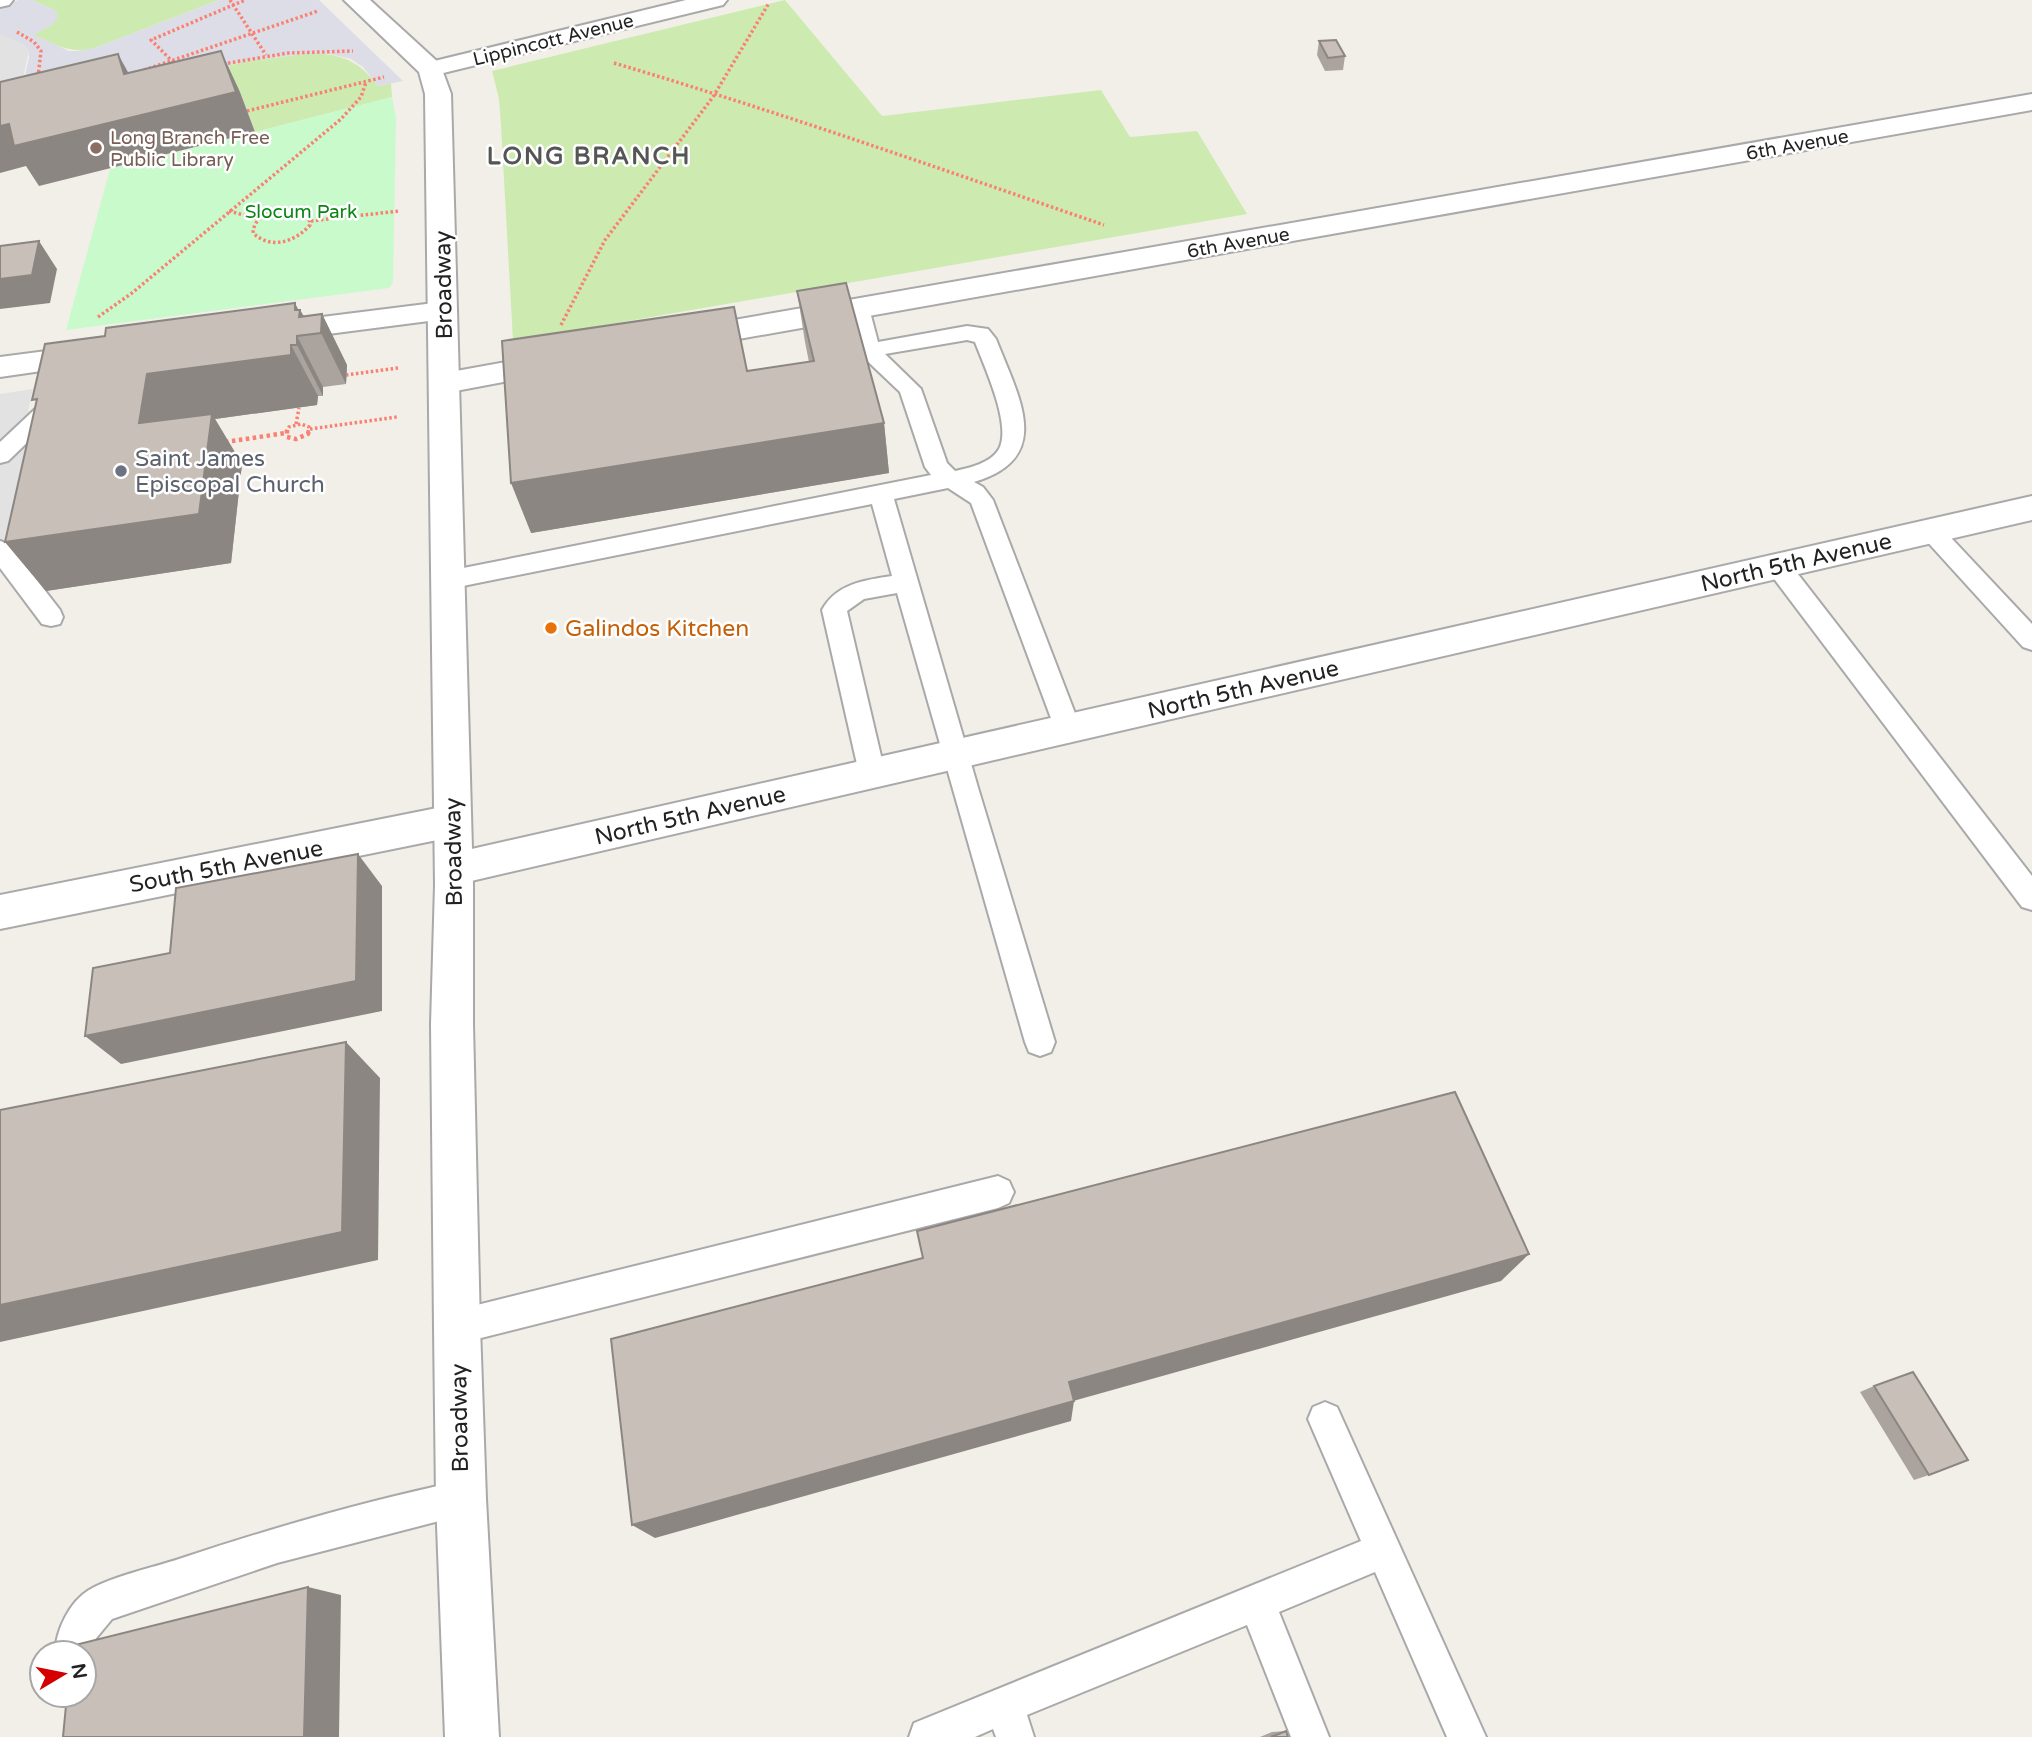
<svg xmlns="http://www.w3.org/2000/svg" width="2032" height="1737" viewBox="0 0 2032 1737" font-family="'Varela Round',sans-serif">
<rect width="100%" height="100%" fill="#f2efe9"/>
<g fill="#cdebb0">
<path d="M32,0H219L95,48C71,55 54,44 33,35L56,11Z"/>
<polygon points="785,0 882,116 1101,90 1130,137 1197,131 1247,214 513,341 501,126 499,99 492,71"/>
<path d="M303,54C337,52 357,58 378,86L391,83L392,97L255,132L240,92L137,88L247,61Z"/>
</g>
<polygon fill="#c8facc" points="392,97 396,118 393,282 389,288 66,330 110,169"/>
<g fill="#e2e2e2">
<polygon points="0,34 15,38 29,51 16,109 0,111"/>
<polygon points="33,389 28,411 73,406 0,563 0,394"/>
</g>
<polygon fill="#dddde8" points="18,0 32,0 56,11 58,17 53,24 34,35 69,51 77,51 95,48 219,0 319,0 403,81 378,86 363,67 351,59 330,54 303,54 247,61 0,122 17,109 29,58 29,51 21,43 0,34 0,9"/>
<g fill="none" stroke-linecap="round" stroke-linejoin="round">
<defs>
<g id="service">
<path d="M858,301L865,303L869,308L878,342L967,326L988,329L996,339C1018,396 1056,458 974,482L983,487L993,500L1081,729L1077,736L1068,739L1059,736L1055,729L971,503L948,488L894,499L979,791L1055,1042L1051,1052L1040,1056L1029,1052L1025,1042L897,593L864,599L847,611L885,773L881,781L872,784L863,781L859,773L822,610C836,584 864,580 892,576L872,504L448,589L439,586L436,580L439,574L448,571L931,475L925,467L900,392L860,354L847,308L851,303ZM967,340L975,342C984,366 1012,425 999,449C991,463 969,468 955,471L947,463L921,389L885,354Z"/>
<polygon points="56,395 64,397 67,402 64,407 8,461 0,463 0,442 48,397"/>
<polygon points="1931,522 1939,525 2032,624 2032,650 2023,647 1923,537 1919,531 1923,525"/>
<polygon points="0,541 9,544 60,610 63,617 60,624 51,626 42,624 0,568"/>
<polygon points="1778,557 1787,560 2032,876 2032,910 2022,907 1769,572 1766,566 1769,560"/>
<polygon points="998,1176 1009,1181 1014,1192 1009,1203 998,1208 457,1344 445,1339 440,1327 445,1315 457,1310"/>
<polygon points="1325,1402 1337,1407 1486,1737 1447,1737 1375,1572 1279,1612 1329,1737 1291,1737 1247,1625 1027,1715 1034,1737 996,1737 993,1729 975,1737 909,1737 914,1723 1361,1541 1308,1419 1313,1407"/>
<path d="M461,1481L474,1486L479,1499L474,1512L277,1563L112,1619L93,1642V1653L87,1666L84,1668V1653H55C56,1631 69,1602 89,1590C113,1576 152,1568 179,1559C272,1528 365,1501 461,1481Z"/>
</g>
<polygon id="pedestrian" points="0,0 13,0 9,5 0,7"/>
<g id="minor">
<polygon points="686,0 727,0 723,5 431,76 422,74 419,69 422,64"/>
<polygon points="2032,94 2032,110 688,348 678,345 673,338 678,331 688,328"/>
<polygon points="442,302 452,304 456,311 452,318 274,341 264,339 259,332 264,325 274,323"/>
<polygon points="93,345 104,348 108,355 104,362 0,377 0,357"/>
<polygon points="556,353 567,356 571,363 567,370 445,393 434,390 430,383 434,376 445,373"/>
<polygon points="2032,496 2032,520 454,885 440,881 435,869 440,857 454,853"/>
<polygon points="452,805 465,810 471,821 465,832 452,837 0,929 0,895"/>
</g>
<polygon id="tertiary" points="344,0 370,0 440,64 451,94 473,885 473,1024 480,1327 486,1499 499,1737 445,1737 436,1499 434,1327 431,1024 435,885 425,94 419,72"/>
</defs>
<use href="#service" stroke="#a9a9a9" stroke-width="4"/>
<use href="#pedestrian" stroke="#a9a9a9" stroke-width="4"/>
<use href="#minor" stroke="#a9a9a9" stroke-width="4"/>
<use href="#tertiary" stroke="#a9a9a9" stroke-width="4"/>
<g stroke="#fa8072" stroke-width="3.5" stroke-dasharray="2.5 2.5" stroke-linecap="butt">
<polyline points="230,0 266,55"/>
<polyline points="17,32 34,42 41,51 38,77"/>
<path d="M614,63C779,112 941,169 1104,225"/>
<polyline points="223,64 288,53 353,51"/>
<polyline points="177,66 151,40 245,0"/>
<polyline points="144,70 318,11"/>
<polyline points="247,111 384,77"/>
<path d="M279,209H295L309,217L310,225C295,242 271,250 253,233C254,218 266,213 279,209Z"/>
<polyline points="229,211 258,219"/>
<polyline points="311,221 399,211"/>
<polyline points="98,317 132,293 341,119 361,97 366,82"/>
<polyline points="561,325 605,240 713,97 769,3"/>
<polyline points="346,375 398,368"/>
<polyline points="296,424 299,408"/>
<polyline points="310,429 397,417"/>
<polyline points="286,432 289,427 301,424 309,427 308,432"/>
</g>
<g stroke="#fa8072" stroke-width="4.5" stroke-dasharray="3.5 3.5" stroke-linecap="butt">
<polyline points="287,430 287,437 296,439 308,434 309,430"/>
<polyline points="225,442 286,433"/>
</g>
<use href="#service" fill="#fff" fill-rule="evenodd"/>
<use href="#pedestrian" fill="#fff" fill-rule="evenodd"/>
<use href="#minor" fill="#fff" fill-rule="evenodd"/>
<use href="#tertiary" fill="#fff" fill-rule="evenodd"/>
</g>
<g fill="#aba49e">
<polygon points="1319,41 1345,56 1343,70 1325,71 1317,55"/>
<polygon points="797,291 884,423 889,473 531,533 747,371 809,362 805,342"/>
<polygon points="299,310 300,310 304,316 322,314 347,365 346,384 323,387 323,396 318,396 317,405 215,419 242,464 231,563 46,591 5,542"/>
<polygon points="1874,1386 1929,1475 1914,1480 1860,1392"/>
<polygon points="1286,1731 1288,1737 1260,1737 1272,1732"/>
</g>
<g fill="#8b8681">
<polygon points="221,51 240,92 255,132 39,186 26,166 0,173 0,126 118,54 140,94"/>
<polygon points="39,241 57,269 50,303 0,309 0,279"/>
<polygon points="295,303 300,313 300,310 313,334 295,310"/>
<polygon points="322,314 347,365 346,384 321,333"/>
<polygon points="297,336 323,387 323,396 297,345"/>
<polygon points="291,345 318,396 317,405 215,419 242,464 231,563 46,591 5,542 139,423 147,374"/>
<polygon points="884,423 889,473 531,533 511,483"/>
<polygon points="358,854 382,886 382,1011 121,1064 85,1036"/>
<polygon points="346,1042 380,1078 378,1260 0,1342 0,1305"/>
<polygon points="1529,1254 1501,1281 1066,1403 1069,1382"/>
<polygon points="1074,1401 1071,1421 655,1538 632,1525"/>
<polygon points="308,1587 341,1595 339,1737 304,1737"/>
</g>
<g fill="#c7bfb8" stroke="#8b8681" stroke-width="2">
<polygon points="1336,40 1345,56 1328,58 1319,41"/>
<polygon points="221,51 236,92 14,146 9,124 0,126 0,82 118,54 124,74"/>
<polygon points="39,241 32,275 0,279 0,246"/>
<polygon points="846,283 884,423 511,483 502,341 734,307 747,371 814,361 797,291"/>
<polygon points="295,303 295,310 300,310 299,317 322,314 321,333 297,336 297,345 291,345 291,355 147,374 139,423 212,414 199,514 5,542 37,399 32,400 45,344 105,336 106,328"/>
<polygon points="358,854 356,981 85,1036 93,968 170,953 176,888"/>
<polygon points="346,1042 342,1232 0,1305 0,1110"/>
<polygon points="1455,1092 1529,1254 1069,1382 1074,1401 632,1525 611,1339 923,1258 917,1231"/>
<polygon points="1913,1372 1968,1460 1929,1475 1874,1386"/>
<polygon points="308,1587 304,1737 63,1737 67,1695 84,1695 84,1653 71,1653 71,1646"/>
<polygon points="1286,1731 1288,1737 1271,1737"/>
</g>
<circle fill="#8d6e63" stroke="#fff" stroke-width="2.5" cx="96" cy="148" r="7"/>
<circle fill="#6b7280" stroke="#fff" stroke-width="2.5" cx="121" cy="471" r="7"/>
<circle fill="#e8710a" stroke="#fff" stroke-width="2.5" cx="551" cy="628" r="7"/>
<g text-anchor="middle" stroke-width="5" stroke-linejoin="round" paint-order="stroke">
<g font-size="19" fill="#222" stroke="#fff">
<text transform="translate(553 39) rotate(-14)" y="7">Lippincott Avenue</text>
<text transform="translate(1797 144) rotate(-10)" y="7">6th Avenue</text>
<text transform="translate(1238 242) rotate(-10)" y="7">6th Avenue</text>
</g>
<g font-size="19" fill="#785e54" stroke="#fff" text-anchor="start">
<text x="110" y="144">Long Branch Free<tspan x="110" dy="22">Public Library</tspan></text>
</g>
<g font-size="19" fill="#0c8416" stroke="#fff">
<text x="301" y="218">Slocum Park</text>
</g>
<g font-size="23" fill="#222" stroke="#fff">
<text transform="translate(443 285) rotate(-91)" y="8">Broadway</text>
<text transform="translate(1796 562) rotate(-13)" y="8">North 5th Avenue</text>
<text transform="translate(1243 689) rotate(-13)" y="8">North 5th Avenue</text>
<text transform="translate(690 815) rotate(-13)" y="8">North 5th Avenue</text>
<text transform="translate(453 852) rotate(-91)" y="8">Broadway</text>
<text transform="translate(226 866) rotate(-11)" y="8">South 5th Avenue</text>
<text transform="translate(459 1418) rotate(-91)" y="8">Broadway</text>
</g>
<g font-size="23" fill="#5b616d" stroke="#fff" text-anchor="start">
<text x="135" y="466">Saint James<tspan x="135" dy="26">Episcopal Church</tspan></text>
</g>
<g font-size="23" fill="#c56008" stroke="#fff" text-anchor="start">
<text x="565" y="636">Galindos Kitchen</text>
</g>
<g font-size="24" font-weight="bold" letter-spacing="2" fill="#555" stroke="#fff">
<text x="589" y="164">LONG BRANCH</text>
</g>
</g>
<g transform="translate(63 1674) rotate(80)"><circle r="33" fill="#ffffff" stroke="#a7a7a7" stroke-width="2"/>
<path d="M0-5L12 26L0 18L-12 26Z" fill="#d40000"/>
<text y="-10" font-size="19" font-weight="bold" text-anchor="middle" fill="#222222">N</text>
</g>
</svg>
